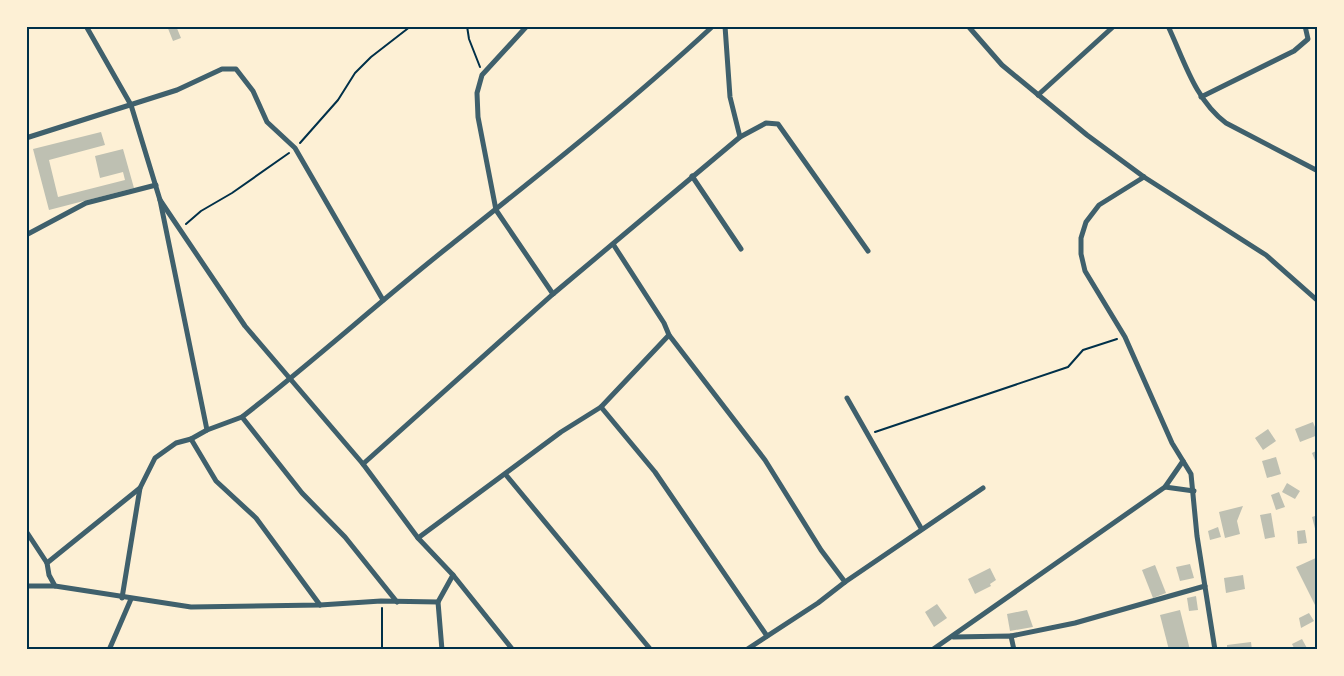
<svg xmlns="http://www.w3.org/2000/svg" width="1344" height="676" viewBox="0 0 1344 676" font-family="'DM Sans',sans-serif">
<rect width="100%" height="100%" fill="#fdf0d5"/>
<g fill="#bec0b2">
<polygon points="167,26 176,26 181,38 173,41"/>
<polygon points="101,132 105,145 49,160 58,197 125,180 123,172 100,178 95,156 123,149 134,188 49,210 33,149"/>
<polygon points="1313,422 1318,435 1300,442 1295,429"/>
<polygon points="1268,429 1276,441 1263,450 1255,438"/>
<polygon points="1318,450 1318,462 1316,463 1312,453"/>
<polygon points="1276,457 1281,474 1267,478 1262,461"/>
<polygon points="1287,483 1300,491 1295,499 1282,492"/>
<polygon points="1279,492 1285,507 1276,510 1271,495"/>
<polygon points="1243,506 1237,521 1240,534 1225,538 1219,512"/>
<polygon points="1271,513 1275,537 1265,539 1260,515"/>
<polygon points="1318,515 1318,536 1317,536 1312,517"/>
<polygon points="1218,527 1221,537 1210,540 1208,531"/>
<polygon points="1305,530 1307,543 1298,544 1297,531"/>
<polygon points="1318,557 1318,611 1296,567"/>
<polygon points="1190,564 1194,578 1180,581 1176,567"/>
<polygon points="1155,565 1166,593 1153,598 1142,570"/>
<polygon points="990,568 996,580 990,584 991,586 975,594 968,579"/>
<polygon points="1243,575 1245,589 1226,593 1224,578"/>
<polygon points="1196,596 1198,610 1189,611 1187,598"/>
<polygon points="937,604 947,618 934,627 925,612"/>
<polygon points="1027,610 1033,627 1010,631 1007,614"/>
<polygon points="1180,610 1190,650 1169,650 1160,615"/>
<polygon points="1309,613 1314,621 1301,628 1299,618"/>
<polygon points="1302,639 1308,650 1295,650 1292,644"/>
<polygon points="1251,642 1252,650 1227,650 1227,645"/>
</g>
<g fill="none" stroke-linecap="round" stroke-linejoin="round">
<g stroke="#003049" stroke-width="2">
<polyline points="467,26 469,39 480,67"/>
<polyline points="300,143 338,100 355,73 371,57 411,26"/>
<polyline points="186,224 201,211 232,193 289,153"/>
<polyline points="875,432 1068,367 1083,350 1117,339"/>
<polyline points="382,608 382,650"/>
</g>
<g stroke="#3f606c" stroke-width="5">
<polyline points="86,26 131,105 160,200 207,430"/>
<polyline points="527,26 482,75 477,93 478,117 496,210 553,294"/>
<polyline points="968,26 1002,65 1087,135 1144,177 1266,255 1318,301"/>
<path d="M1168,26C1184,60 1195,100 1226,123L1318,171"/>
<polyline points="1038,95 1114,26"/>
<polyline points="1201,97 1294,51 1308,39 1305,26"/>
<polyline points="740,137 766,123 778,124 868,251"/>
<polyline points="26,138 177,90 222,69 236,69 253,91 267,122 295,148 383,300"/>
<polyline points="692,176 741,249"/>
<polyline points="1144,177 1099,205 1086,222 1081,238 1081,254 1085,271 1125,337 1172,443 1191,474 1197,536 1215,650"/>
<polyline points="160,200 245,326 363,464 418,538 453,575 513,650"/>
<polyline points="26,235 86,203 156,185"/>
<polyline points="669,335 765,460 821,550 845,582 818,603 746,650"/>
<polyline points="847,398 921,528"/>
<polyline points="601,407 655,472 767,636"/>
<path d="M242,417C314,361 381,300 452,244C540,174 630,103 713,26"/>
<polyline points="191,439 216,481 256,518 320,605"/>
<polyline points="363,464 553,294 740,137 730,97 725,26"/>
<polyline points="506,475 651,650"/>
<polyline points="1165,487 1194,491"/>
<polyline points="26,531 47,563 49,575 55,586 191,607 320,605 381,601 438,602 453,575"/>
<polyline points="418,538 561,432 601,407 669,335 664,323 613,244"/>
<polyline points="47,563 140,488 155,458 176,443 191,439 207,430 242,417 302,493 345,537 397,602"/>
<polyline points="845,582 983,488"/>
<polyline points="26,586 55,586"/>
<polyline points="122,598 140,488"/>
<polyline points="438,602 442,650"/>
<polyline points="1011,636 1075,623 1205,586"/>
<polyline points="953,637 1011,636 1014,650"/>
<polyline points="109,650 131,599"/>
<polyline points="932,650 1165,487 1183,461"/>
</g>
</g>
<rect width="1344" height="676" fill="none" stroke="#fdf0d5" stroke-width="55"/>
<rect x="28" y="28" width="1288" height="620" fill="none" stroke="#003049" stroke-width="2"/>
</svg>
